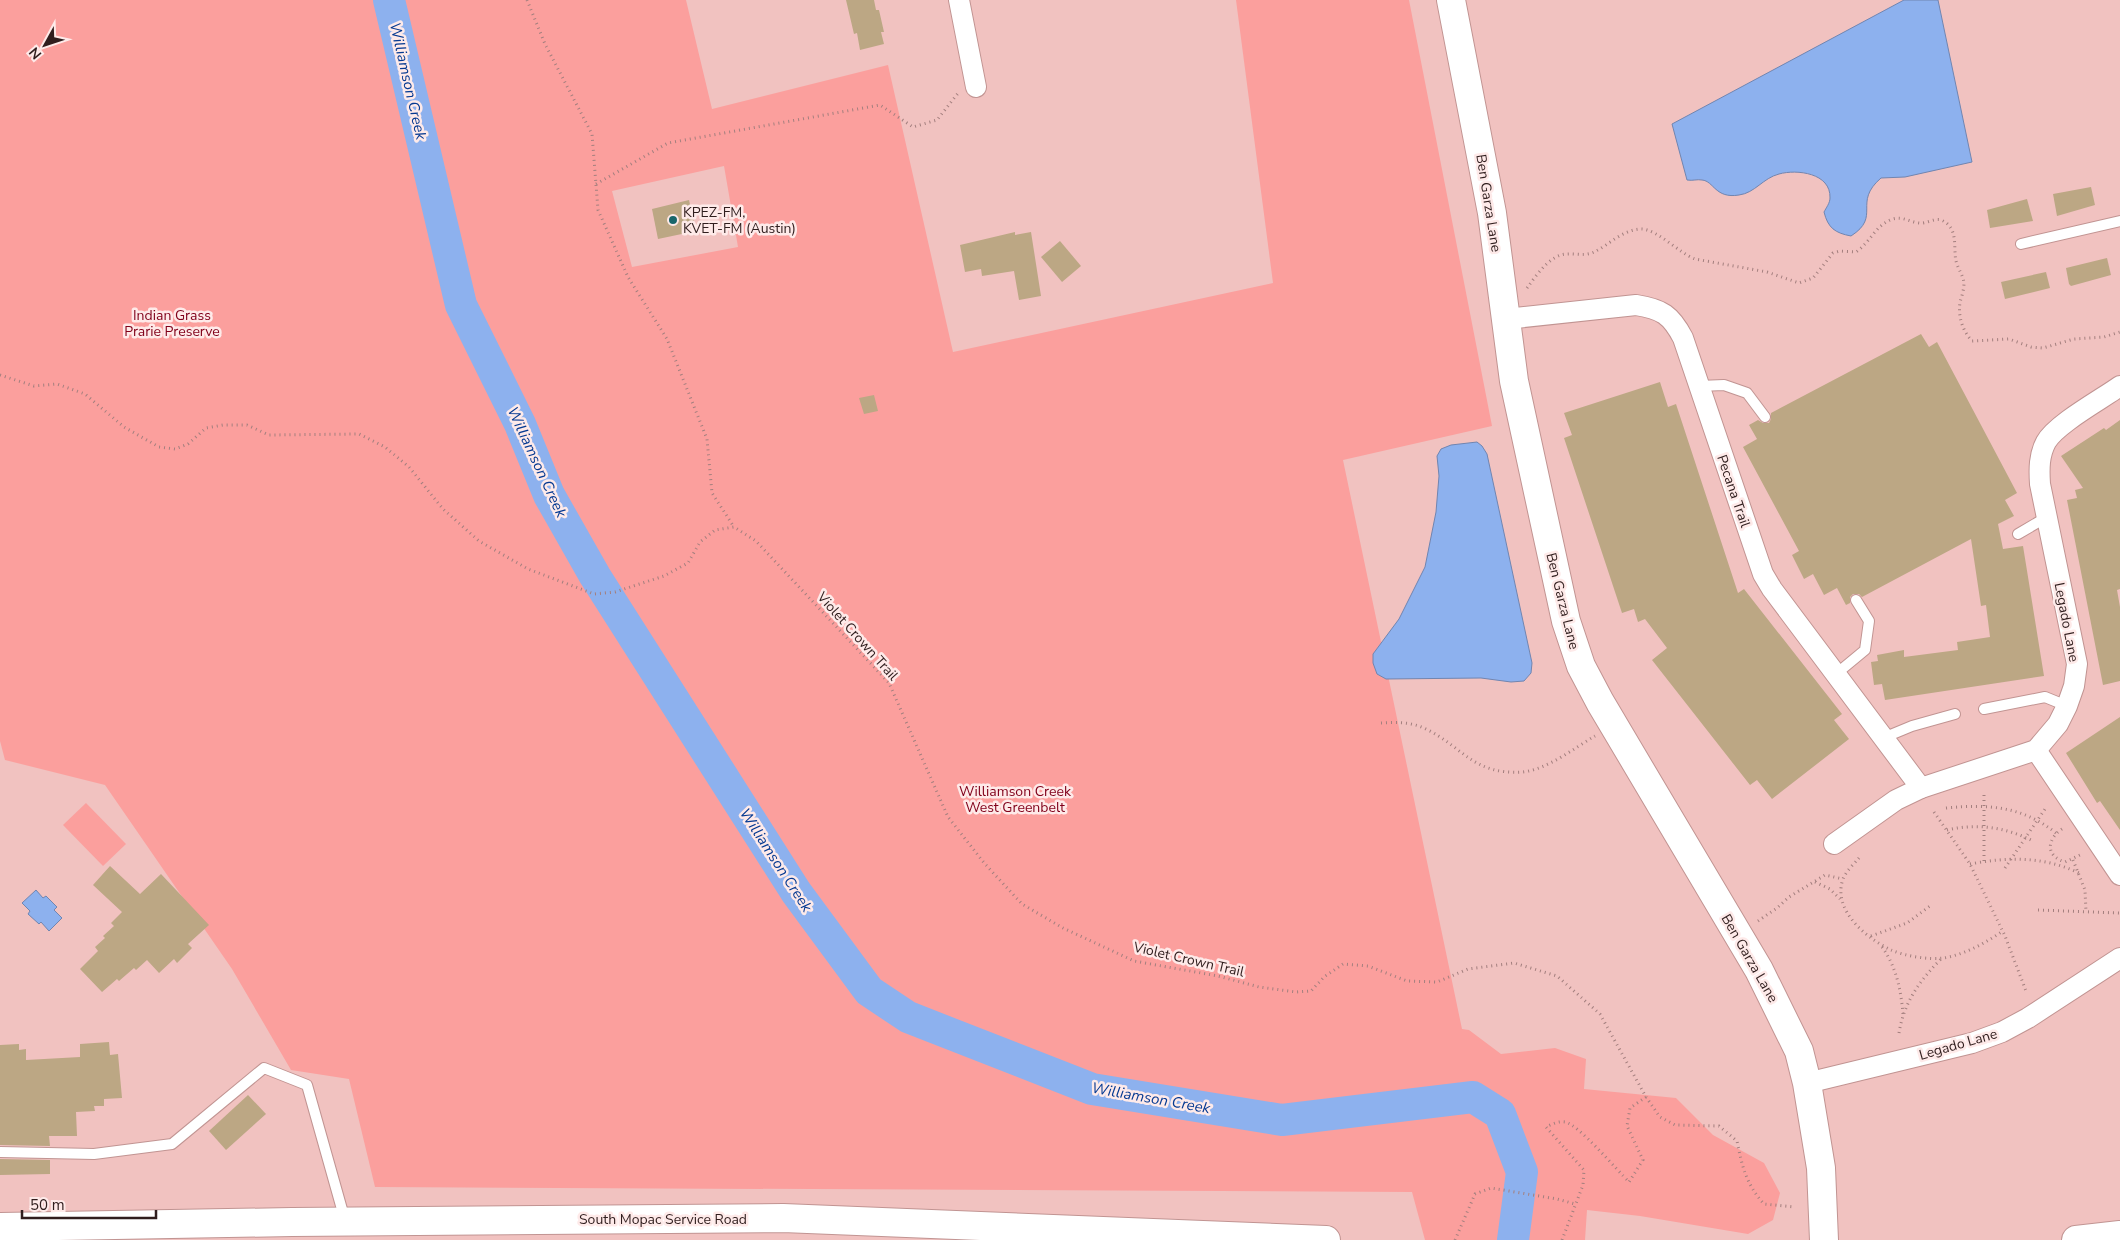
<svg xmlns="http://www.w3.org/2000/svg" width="2120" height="1240" viewBox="0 0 2120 1240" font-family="'Nunito Sans',sans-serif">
<rect width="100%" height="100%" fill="#f1c2c0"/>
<g fill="#fb9f9d" fill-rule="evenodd">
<path d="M0,0H686L712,109L888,65L953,352L1273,283L1236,0H1409L1492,426L1343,460L1462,1029L1469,1030L1501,1054L1555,1048L1586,1059L1584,1089L1676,1098L1713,1135L1764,1163L1780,1193L1773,1220L1748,1234L1640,1216L1587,1210L1585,1240H1425L1412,1192L375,1187L349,1079L291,1070L232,969L105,785L5,760L0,741ZM724,166L738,247L632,267L612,191Z"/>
<polygon points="86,803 126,844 103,866 63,825"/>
</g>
<g fill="#8db1ee" stroke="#7185b0">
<path d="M1904,0H1938L1972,162L1905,177L1881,178C1852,203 1882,216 1851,236C1835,233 1828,228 1824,212C1826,208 1830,203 1830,198C1831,173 1797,169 1779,174C1763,178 1755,193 1739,195C1715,199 1714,181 1702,180C1697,179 1693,181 1687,180L1672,124Z"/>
<polygon points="1477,442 1482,446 1487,454 1532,663 1531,673 1524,681 1511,682 1481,678 1386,679 1377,674 1373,663 1373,654 1399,619 1425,567 1436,512 1439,476 1437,456 1441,449 1451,445"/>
<polygon points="36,890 43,898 46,896 57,907 54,910 62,918 49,931 41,922 39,924 28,914 30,911 22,903"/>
</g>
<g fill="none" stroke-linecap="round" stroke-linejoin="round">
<polyline stroke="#8db1ee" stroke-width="32" points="389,0 461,305 520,424 549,495 595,576 796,892 869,991 908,1017 1092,1089 1282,1120 1473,1097 1500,1114 1522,1172 1513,1240"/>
</g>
<g fill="#bca784">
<polygon points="846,0 874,0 876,10 879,10 884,32 881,32 884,44 860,50 857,33 854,34"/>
<polygon points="2091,187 2095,205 2057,216 2053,194"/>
<polygon points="2027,199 2033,221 1990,228 1987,210"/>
<polygon points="689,200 696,231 658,239 652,209"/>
<polygon points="1015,232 1015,235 1031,232 1041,296 1019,300 1014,271 982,276 981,269 965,272 960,245"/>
<polygon points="1060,241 1081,266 1062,282 1041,257"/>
<polygon points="2107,258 2111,275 2071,286 2069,284 2066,268"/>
<polygon points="2046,272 2050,288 2005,299 2001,282"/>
<polygon points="1921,334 1929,347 1937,342 2017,493 2005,500 2014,516 1998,524 2003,549 2023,546 2044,676 1885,700 1882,684 1874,685 1871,662 1878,661 1877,655 1904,650 1904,657 1958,650 1957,642 1990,637 1986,605 1981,606 1971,539 1862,597 1859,594 1853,594 1850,597 1850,603 1846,605 1837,588 1824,595 1813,574 1804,579 1792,555 1799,551 1743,447 1757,439 1749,425 1758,420 1763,423 1769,423 1771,419 1771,413"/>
<polygon points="1660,382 1668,407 1676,404 1738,593 1744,589 1842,714 1834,720 1849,739 1772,799 1757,780 1750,785 1652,660 1667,648 1645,619 1638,622 1634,609 1622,613 1564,438 1572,435 1564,413"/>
<polygon points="874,395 878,411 864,414 859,398"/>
<polygon points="2120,420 2120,589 2117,590 2120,607 2120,681 2103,685 2067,500 2077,498 2075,490 2083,488 2061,456 2104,428 2106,430"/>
<polygon points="2120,717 2120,830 2100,801 2097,803 2066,753"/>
<polygon points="110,866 140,894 161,874 209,925 188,944 192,948 177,963 174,959 159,973 147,960 136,970 134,968 119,981 117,979 102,992 80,969 98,951 95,947 105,938 103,936 114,926 111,923 122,912 93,885"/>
<polygon points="109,1042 110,1055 118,1054 122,1098 104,1099 104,1106 94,1106 95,1111 76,1112 77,1136 49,1136 50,1146 0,1145 0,1045 19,1044 19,1050 26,1049 26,1060 80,1057 80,1044"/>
<polygon points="248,1095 266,1114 226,1150 209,1131"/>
<polygon points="0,1159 50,1160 50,1174 0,1175"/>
</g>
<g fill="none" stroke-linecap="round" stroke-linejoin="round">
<defs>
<g id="lane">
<polyline points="2021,244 2120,221"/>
<polyline points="1699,386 1724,385 1747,393 1765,417"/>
<polyline points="2018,534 2047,517"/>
<polyline points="1836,674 1865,650 1869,621 1856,600"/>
<polyline points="1984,709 2045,697 2067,706"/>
<polyline points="1883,738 1912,726 1955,714"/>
<polyline points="0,1152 94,1154 172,1144 264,1068 307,1085 345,1220"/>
</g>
<g id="street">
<polyline points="959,0 976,87"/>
<path d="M1506,319L1636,305C1662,309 1671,315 1683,338L1763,574L1772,589L1921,788"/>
<polyline points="2036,750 2120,875"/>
<path d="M1834,844L1896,800L1921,788L2036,750L2058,724L2067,706L2074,686L2077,664L2040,484C2039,469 2039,455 2046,442C2056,424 2102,399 2120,386"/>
<polyline points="1807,1083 1972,1043 2002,1032 2028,1018 2120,958"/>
</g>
<g id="secondary">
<polyline points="1451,0 1492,213 1514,381 1566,621 1581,666 1600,702 1759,970 1799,1051 1807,1083 1821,1168 1824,1240"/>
<polyline points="0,1227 292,1222 783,1218 1326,1240"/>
<polyline points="2076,1240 2120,1235"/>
</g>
</defs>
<use href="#lane" stroke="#c19492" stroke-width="12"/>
<use href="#street" stroke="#c19492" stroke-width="22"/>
<use href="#secondary" stroke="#c19492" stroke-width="30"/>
<g stroke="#a37f7e" stroke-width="3" stroke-dasharray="1 4" stroke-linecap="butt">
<polyline points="527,0 545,44 592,134 598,210 628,277 667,339 707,439 712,493 734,527"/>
<polyline points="596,184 668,143 880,105 913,127 937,120 959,92"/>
<path d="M1527,288C1535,277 1544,264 1556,257C1568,250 1582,258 1594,252C1609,245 1623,229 1642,229C1658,230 1679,253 1695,259L1767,272L1799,283L1813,278L1833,253L1840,251L1856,252C1870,243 1876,224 1893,219C1902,216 1910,222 1919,223C1926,224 1934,218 1941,220C1959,227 1953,247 1956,261C1958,269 1963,275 1964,283C1964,289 1962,296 1960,302C1958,316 1962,330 1972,341L2009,339L2031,347L2043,348L2074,339L2104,337L2120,332"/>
<path d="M0,375L34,386L57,384L85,394L124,427L159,447L175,449L188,444L206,428L223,425H247L269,435L359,434L385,447L409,467L443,509L479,541L528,569L594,594L615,592L664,576L688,563L700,542L715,530L734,527L756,541L889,683L948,817L985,864L1022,904L1063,928L1134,961L1218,976L1259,987L1296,992L1311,991L1324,977L1343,964L1368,966L1407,981L1437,982L1468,969L1514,963L1557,976L1600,1014L1646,1097L1660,1117L1675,1125L1719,1126L1737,1141C1742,1166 1746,1184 1764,1204L1795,1207"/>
<path d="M1381,723C1396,722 1412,722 1426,729C1463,747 1473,775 1522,772C1547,770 1574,748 1595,736"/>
<path d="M1946,808C1988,804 2022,806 2056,833"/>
<polyline points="1934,812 1970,864 2005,936 2026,991"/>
<path d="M2062,829C2047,839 2045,856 2065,862L2080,855"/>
<path d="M1947,830C1977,823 2005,827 2033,841"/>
<path d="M1859,858C1854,864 1846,871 1843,879C1832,910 1866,938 1891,950C1905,956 1928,960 1944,958C1966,954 1985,943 2003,931"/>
<polyline points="2073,860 2085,890 2086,912"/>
<polyline points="1984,861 1984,795"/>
<path d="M1970,864C2008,857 2043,856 2079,873"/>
<polyline points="2005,868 2047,806"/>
<polyline points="1815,882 1830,889 1840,899"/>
<polyline points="2038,910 2119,913"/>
<polyline points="1758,921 1777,908 1789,897 1825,875 1843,879"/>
<polyline points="1871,936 1907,923 1930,906"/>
<path d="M1882,947C1896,966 1901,990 1903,1014"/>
<path d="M1899,1033C1904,1002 1920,980 1942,958"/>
<polyline points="1455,1240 1475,1194 1491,1188 1557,1199 1575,1204"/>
<path d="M1562,1240L1583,1185L1584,1170L1546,1127C1552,1124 1558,1121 1565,1122C1578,1124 1617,1170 1629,1182L1643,1160L1627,1126L1630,1108L1646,1097"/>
</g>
<use href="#lane" stroke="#fff" stroke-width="10"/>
<use href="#street" stroke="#fff" stroke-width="20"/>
<use href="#secondary" stroke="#fff" stroke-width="28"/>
</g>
<circle fill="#18666b" stroke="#feeae9" stroke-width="2" cx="673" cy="220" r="5"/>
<g text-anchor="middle" stroke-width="5" stroke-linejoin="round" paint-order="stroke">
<g font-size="14" fill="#301e1e" stroke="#feeae9">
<text transform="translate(1489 203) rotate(81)" y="5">Ben Garza Lane</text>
<text transform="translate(1734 491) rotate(71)" y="5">Pecana Trail</text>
<text transform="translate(1563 601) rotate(76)" y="5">Ben Garza Lane</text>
<text transform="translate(2067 622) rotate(79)" y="5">Legado Lane</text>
<text transform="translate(858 636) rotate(48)" y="5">Violet Crown Trail</text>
<text transform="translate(1750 958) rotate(60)" y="5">Ben Garza Lane</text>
<text transform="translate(1189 959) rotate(13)" y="5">Violet Crown Trail</text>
<text transform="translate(1958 1044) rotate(-16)" y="5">Legado Lane</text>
<text x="663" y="1224">South Mopac Service Road</text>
</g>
<g font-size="14" fill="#301e1e" stroke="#feeae9" text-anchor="start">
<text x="683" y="217">KPEZ-FM,<tspan x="683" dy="16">KVET-FM (Austin)</tspan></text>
</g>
<g font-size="14" fill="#80001a" stroke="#feeae9">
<text x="172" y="320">Indian Grass<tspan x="172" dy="16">Prarie Preserve</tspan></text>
<text x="1015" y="796">Williamson Creek<tspan x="1015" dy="16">West Greenbelt</tspan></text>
</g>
<g font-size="15" font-style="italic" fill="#053991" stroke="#feeae9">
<text transform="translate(408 81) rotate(77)" y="5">Williamson Creek</text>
<text transform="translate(537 462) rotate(65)" y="5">Williamson Creek</text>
<text transform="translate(776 860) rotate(57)" y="5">Williamson Creek</text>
<text transform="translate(1151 1098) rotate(10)" y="5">Williamson Creek</text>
</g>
</g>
<g transform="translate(45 45) rotate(230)" stroke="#feeae9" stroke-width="4" paint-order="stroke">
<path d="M0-4L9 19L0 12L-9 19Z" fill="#301e1e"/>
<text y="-8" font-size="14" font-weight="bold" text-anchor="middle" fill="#301e1e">N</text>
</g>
<path d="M22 1210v8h134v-8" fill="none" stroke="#301e1e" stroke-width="2.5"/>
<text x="30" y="1210" font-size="15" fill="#301e1e" stroke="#feeae9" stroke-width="4" paint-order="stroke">50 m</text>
</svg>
